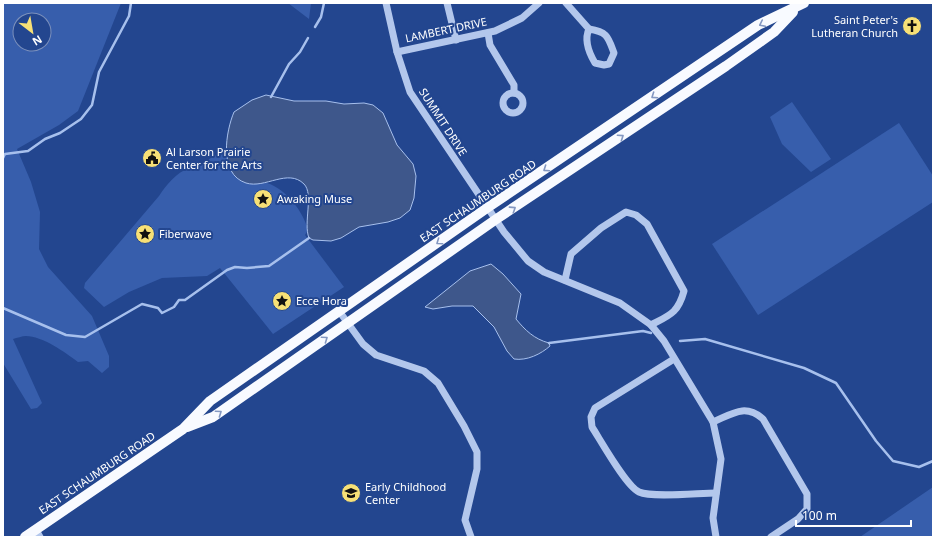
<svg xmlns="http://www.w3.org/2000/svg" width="936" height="540" viewBox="0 0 936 540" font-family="'Noto Sans',sans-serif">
<rect width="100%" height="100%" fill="#23468f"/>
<g fill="#375eac" fill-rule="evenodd">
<path d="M3,3H121L78,111L59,125L17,149L31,182L40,212L39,249L48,267L92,316L109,356V367L102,373L88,361L78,362C65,352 42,336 26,336C22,336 17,338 13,339L42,403L37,408L31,409L3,363ZM20,20H44V44H20Z"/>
<polygon points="288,3 311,3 309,19"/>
<polygon points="792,102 831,159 811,172 782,144 770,117"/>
<polygon points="899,123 933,176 933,202 758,315 712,244"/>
<path d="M220,153L227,155C229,166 235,182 248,183C254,183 262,181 267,183C286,189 303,211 308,230L305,235L344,287L273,334L220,268L207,276L162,278L129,292L104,307L84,288L85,283L159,196C167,184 176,173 189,168C193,166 198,167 201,164C208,160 213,156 220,153Z"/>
<polygon points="933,487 933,537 860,537"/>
</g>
<g fill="#3e578b" stroke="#a7c0ed">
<path d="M266,95L294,101H326L344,104L364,103L373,105L383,113L397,145L413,164L416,176L414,198L410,210L400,218L388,222L359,227L341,238L331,241L313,240L309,238C303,223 314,194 304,184C288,168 265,189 246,183C218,174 226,131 234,112L252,100Z"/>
<path d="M491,264L503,274L521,294L516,319C525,330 534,339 549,343L550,346C541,354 527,361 514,359L507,351L494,327L473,306H452L433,309L425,307L470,271Z"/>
</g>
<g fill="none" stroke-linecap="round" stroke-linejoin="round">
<g stroke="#a7c0ed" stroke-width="2.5">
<polyline points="315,27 321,17 324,3"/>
<polyline points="271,97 289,64 300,52 308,38"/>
<polyline points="3,158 5,154 28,151 45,139 60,133 81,119 92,105 99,72 129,16 131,3"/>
<polyline points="3,308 66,335 85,337 142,304 158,308 162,313 174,307 179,300 185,300 227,270 235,267 247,268 269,266 309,238"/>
<polyline points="680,341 705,339 804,368 836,383 876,441 893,461 919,467 933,461"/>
<polyline points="549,343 643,331 651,333"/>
</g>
<g stroke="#b3c7ec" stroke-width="7">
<polyline points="386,3 397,52 410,92 504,232 528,261 544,272 620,303 651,325 664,341 713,422 721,459 713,518 716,537"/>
<polyline points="447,3 456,40"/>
<polyline points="566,3 589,29"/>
<path d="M589,29C608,32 608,37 614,53L609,64L604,65L595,63C589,53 584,40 589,29Z"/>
<polyline points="488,33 490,45 514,85 514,93"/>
<polyline points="397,52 495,31 522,18 539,3"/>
<circle cx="513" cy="103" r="10"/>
<path d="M565,280L571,254L601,228L626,212L636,215L647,224L684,291C678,313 670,315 651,325"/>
<polyline points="339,311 363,344 376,355 424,371 438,383 464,426 477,452 477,469 465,520 471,537"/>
<path d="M674,359L595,408L591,417L592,427C601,441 626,486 639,492C652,498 699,493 716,493"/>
<path d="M713,422C732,414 745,403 763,419L807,494V509L798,519L771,537"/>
<polyline points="36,530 40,537"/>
</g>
<g stroke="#f8faff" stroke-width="10">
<polyline points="187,427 213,417 495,220 726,66 774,32 793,12"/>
<polyline points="25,537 183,429 210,401 487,208 758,25 804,3"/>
</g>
</g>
<defs><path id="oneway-chevron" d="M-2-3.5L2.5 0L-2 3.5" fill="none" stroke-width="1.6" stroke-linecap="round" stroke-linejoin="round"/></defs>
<g stroke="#8397c1">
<use href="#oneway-chevron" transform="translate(762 24) rotate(154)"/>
<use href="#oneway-chevron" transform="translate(654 96) rotate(146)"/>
<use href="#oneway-chevron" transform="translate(621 137) rotate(-34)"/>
<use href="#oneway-chevron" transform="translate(546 169) rotate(146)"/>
<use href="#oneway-chevron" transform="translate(513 209) rotate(-33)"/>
<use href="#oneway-chevron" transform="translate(439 242) rotate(145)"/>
<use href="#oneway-chevron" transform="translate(325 339) rotate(-35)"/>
<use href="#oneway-chevron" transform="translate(219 413) rotate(-35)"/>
</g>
<defs>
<symbol id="church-disc" viewBox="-11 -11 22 22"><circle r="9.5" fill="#f7e076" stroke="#23468f"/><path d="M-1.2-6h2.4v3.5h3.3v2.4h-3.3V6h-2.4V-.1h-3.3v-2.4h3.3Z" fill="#111"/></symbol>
<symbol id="civic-disc" viewBox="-11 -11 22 22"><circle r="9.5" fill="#f7e076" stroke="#23468f"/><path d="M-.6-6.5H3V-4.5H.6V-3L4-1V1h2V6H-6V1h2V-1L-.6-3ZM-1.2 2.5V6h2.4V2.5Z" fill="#111"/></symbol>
<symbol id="sight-disc" viewBox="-11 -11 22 22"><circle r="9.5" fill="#f7e076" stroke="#23468f"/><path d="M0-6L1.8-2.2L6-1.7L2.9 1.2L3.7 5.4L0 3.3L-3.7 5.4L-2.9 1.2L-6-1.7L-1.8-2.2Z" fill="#111"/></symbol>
<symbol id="school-disc" viewBox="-11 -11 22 22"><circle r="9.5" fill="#f7e076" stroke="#23468f"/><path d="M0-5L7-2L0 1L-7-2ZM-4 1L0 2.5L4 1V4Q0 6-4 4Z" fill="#111"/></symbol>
</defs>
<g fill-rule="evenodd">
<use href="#church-disc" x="901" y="15" width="22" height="22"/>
<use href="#civic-disc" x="141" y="147" width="22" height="22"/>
<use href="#sight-disc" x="252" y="188" width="22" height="22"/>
<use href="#sight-disc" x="134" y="223" width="22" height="22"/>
<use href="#sight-disc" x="271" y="290" width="22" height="22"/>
<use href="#school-disc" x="340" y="482" width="22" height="22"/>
</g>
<g text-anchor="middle" stroke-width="4" stroke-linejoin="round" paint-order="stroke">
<g font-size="11" fill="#fff" stroke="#23468f" text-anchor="start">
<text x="898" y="24" text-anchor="end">Saint Peter's<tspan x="898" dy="13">Lutheran Church</tspan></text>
<text x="166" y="156">Al Larson Prairie<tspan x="166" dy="13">Center for the Arts</tspan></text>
<text x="277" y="203">Awaking Muse</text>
<text x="159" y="238">Fiberwave</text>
<text x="296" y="305">Ecce Hora</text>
<text x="365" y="491">Early Childhood<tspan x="365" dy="13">Center</tspan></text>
</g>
<g font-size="11" fill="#fff" stroke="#23468f">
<text transform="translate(446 30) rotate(-12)" y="4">LAMBERT DRIVE</text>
<text transform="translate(443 122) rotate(57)" y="4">SUMMIT DRIVE</text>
<text transform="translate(478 201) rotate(-34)" y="4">EAST SCHAUMBURG ROAD</text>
<text transform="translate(97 473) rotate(-34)" y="4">EAST SCHAUMBURG ROAD</text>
</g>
</g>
<rect width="936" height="540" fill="none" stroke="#ffffff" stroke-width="8"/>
<g transform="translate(32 32) rotate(149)"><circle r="19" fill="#23468f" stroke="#7b90bc"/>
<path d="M0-3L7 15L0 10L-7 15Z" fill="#f7e076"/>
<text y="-6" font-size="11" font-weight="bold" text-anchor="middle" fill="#ffffff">N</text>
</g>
<path d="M796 520v6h115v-6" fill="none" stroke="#ffffff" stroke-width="2"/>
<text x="802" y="520" font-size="12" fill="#ffffff" stroke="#23468f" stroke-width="3" paint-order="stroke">100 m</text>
</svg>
